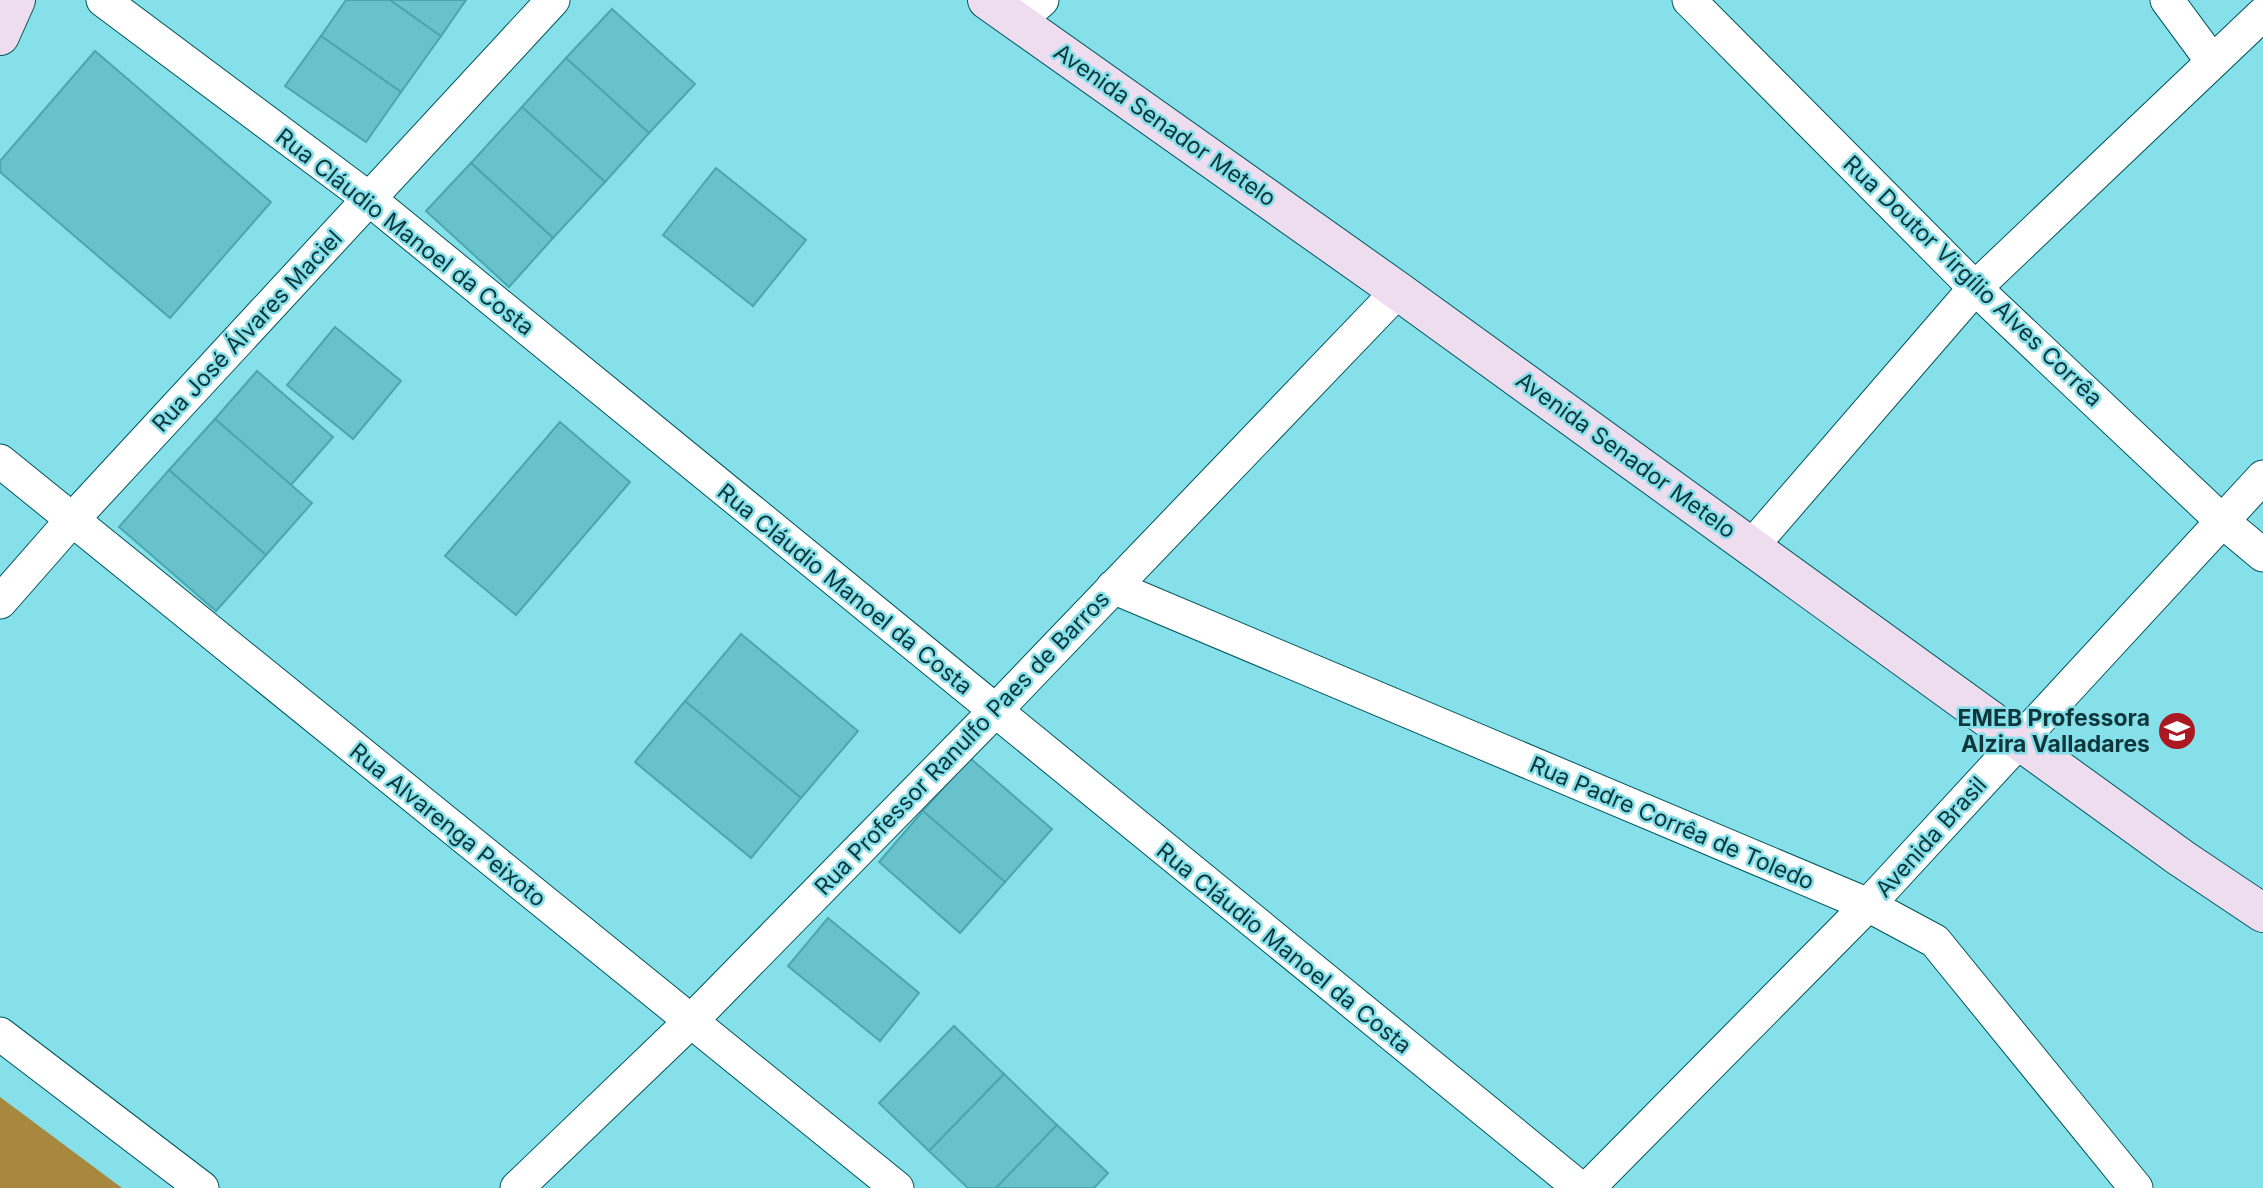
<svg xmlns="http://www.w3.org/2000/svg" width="2263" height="1188" viewBox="0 0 2263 1188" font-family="Inter,sans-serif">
<rect width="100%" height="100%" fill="#85e0ea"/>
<polygon fill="#a8873f" points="0,1097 122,1188 0,1188"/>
<g fill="#67c2cc" stroke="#4aa7b0" stroke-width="2">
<polygon points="346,0 390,0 441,36 401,92 321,36"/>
<polygon points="390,0 466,0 441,36"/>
<polygon points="612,9 695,84 649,133 566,58"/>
<polygon points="321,36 401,92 366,142 285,86"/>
<polygon points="95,51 271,202 170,318 0,172 0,161"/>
<polygon points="566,58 649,133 605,182 522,107"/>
<polygon points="522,107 605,182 553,238 471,163"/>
<polygon points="471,163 553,238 509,287 426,211"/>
<polygon points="716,168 806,240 753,306 663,235"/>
<polygon points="335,327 401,381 353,439 287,385"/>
<polygon points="257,371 333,437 291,485 215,419"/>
<polygon points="215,419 312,503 266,555 169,470"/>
<polygon points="560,422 630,482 516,615 445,556"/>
<polygon points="169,470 266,555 216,611 119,527"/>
<polygon points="741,634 858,731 801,798 685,701"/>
<polygon points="685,701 801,798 751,858 635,762"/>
<polygon points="970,758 1052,829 1005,882 923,811"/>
<polygon points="923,811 1005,882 960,933 879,862"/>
<polygon points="828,918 919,993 880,1041 788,966"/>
<polygon points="954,1026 1004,1074 929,1151 879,1103"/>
<polygon points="1004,1074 1057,1125 996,1188 968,1188 929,1151"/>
<polygon points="1057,1125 1108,1173 1094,1188 996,1188"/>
</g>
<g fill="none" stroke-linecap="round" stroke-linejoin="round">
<defs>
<g id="street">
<polyline points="103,0 368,198 1580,1188"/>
<polyline points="1689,0 1975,288 2221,520 2263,555"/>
<polyline points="2167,0 2212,61"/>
<polyline points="1018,21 1042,0"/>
<polyline points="0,461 897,1188"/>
<polyline points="1752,546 1975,288 2263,14"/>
<polyline points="1113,587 1868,905 1935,941 2136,1188"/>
<polyline points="0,602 72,520 553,0"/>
<polyline points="0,1034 202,1188"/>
<polyline points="517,1188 691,1021 994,712 1398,291"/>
<polyline points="1588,1188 1868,905 2263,477"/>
</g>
<g id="secondary">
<polyline points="987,0 1398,291 2181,858 2263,913"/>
<polyline points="0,36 16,0"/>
</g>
</defs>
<use href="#street" stroke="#00555d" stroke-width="35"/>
<use href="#secondary" stroke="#00555d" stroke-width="40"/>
<use href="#street" stroke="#fff" stroke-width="33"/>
<use href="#secondary" stroke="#eeddef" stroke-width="38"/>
</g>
<defs>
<symbol id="school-disc" viewBox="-11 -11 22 22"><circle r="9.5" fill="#ac1822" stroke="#85e0ea"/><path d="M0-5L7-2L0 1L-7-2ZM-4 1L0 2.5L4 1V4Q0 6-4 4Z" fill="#fff"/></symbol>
</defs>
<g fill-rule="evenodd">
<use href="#school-disc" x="2155" y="709" width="44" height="44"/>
</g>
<g text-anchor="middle" stroke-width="5" stroke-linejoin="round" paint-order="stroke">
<g font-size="23" fill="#0f373b" stroke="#85e0ea">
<text transform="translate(1165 125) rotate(35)" y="8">Avenida Senador Metelo</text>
<text transform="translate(405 232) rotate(38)" y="8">Rua Cláudio Manoel da Costa</text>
<text transform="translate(1973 281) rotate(44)" y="8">Rua Doutor Virgílio Alves Corrêa</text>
<text transform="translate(247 331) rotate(-47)" y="8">Rua José Álvares Maciel</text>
<text transform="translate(1626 455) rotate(36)" y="8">Avenida Senador Metelo</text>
<text transform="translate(845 589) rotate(39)" y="8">Rua Cláudio Manoel da Costa</text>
<text transform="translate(962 743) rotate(-46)" y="8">Rua Professor Ranulfo Paes de Barros</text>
<text transform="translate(1672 823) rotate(23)" y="8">Rua Padre Corrêa de Toledo</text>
<text transform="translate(448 825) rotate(39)" y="8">Rua Alvarenga Peixoto</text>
<text transform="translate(1931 837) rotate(-48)" y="8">Avenida Brasil</text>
<text transform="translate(1284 948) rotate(39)" y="8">Rua Cláudio Manoel da Costa</text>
</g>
<g font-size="23" font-weight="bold" fill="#0f373b" stroke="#85e0ea" text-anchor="end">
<text x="2150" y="726">EMEB Professora<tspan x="2150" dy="26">Alzira Valladares</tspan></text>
</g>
</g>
</svg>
